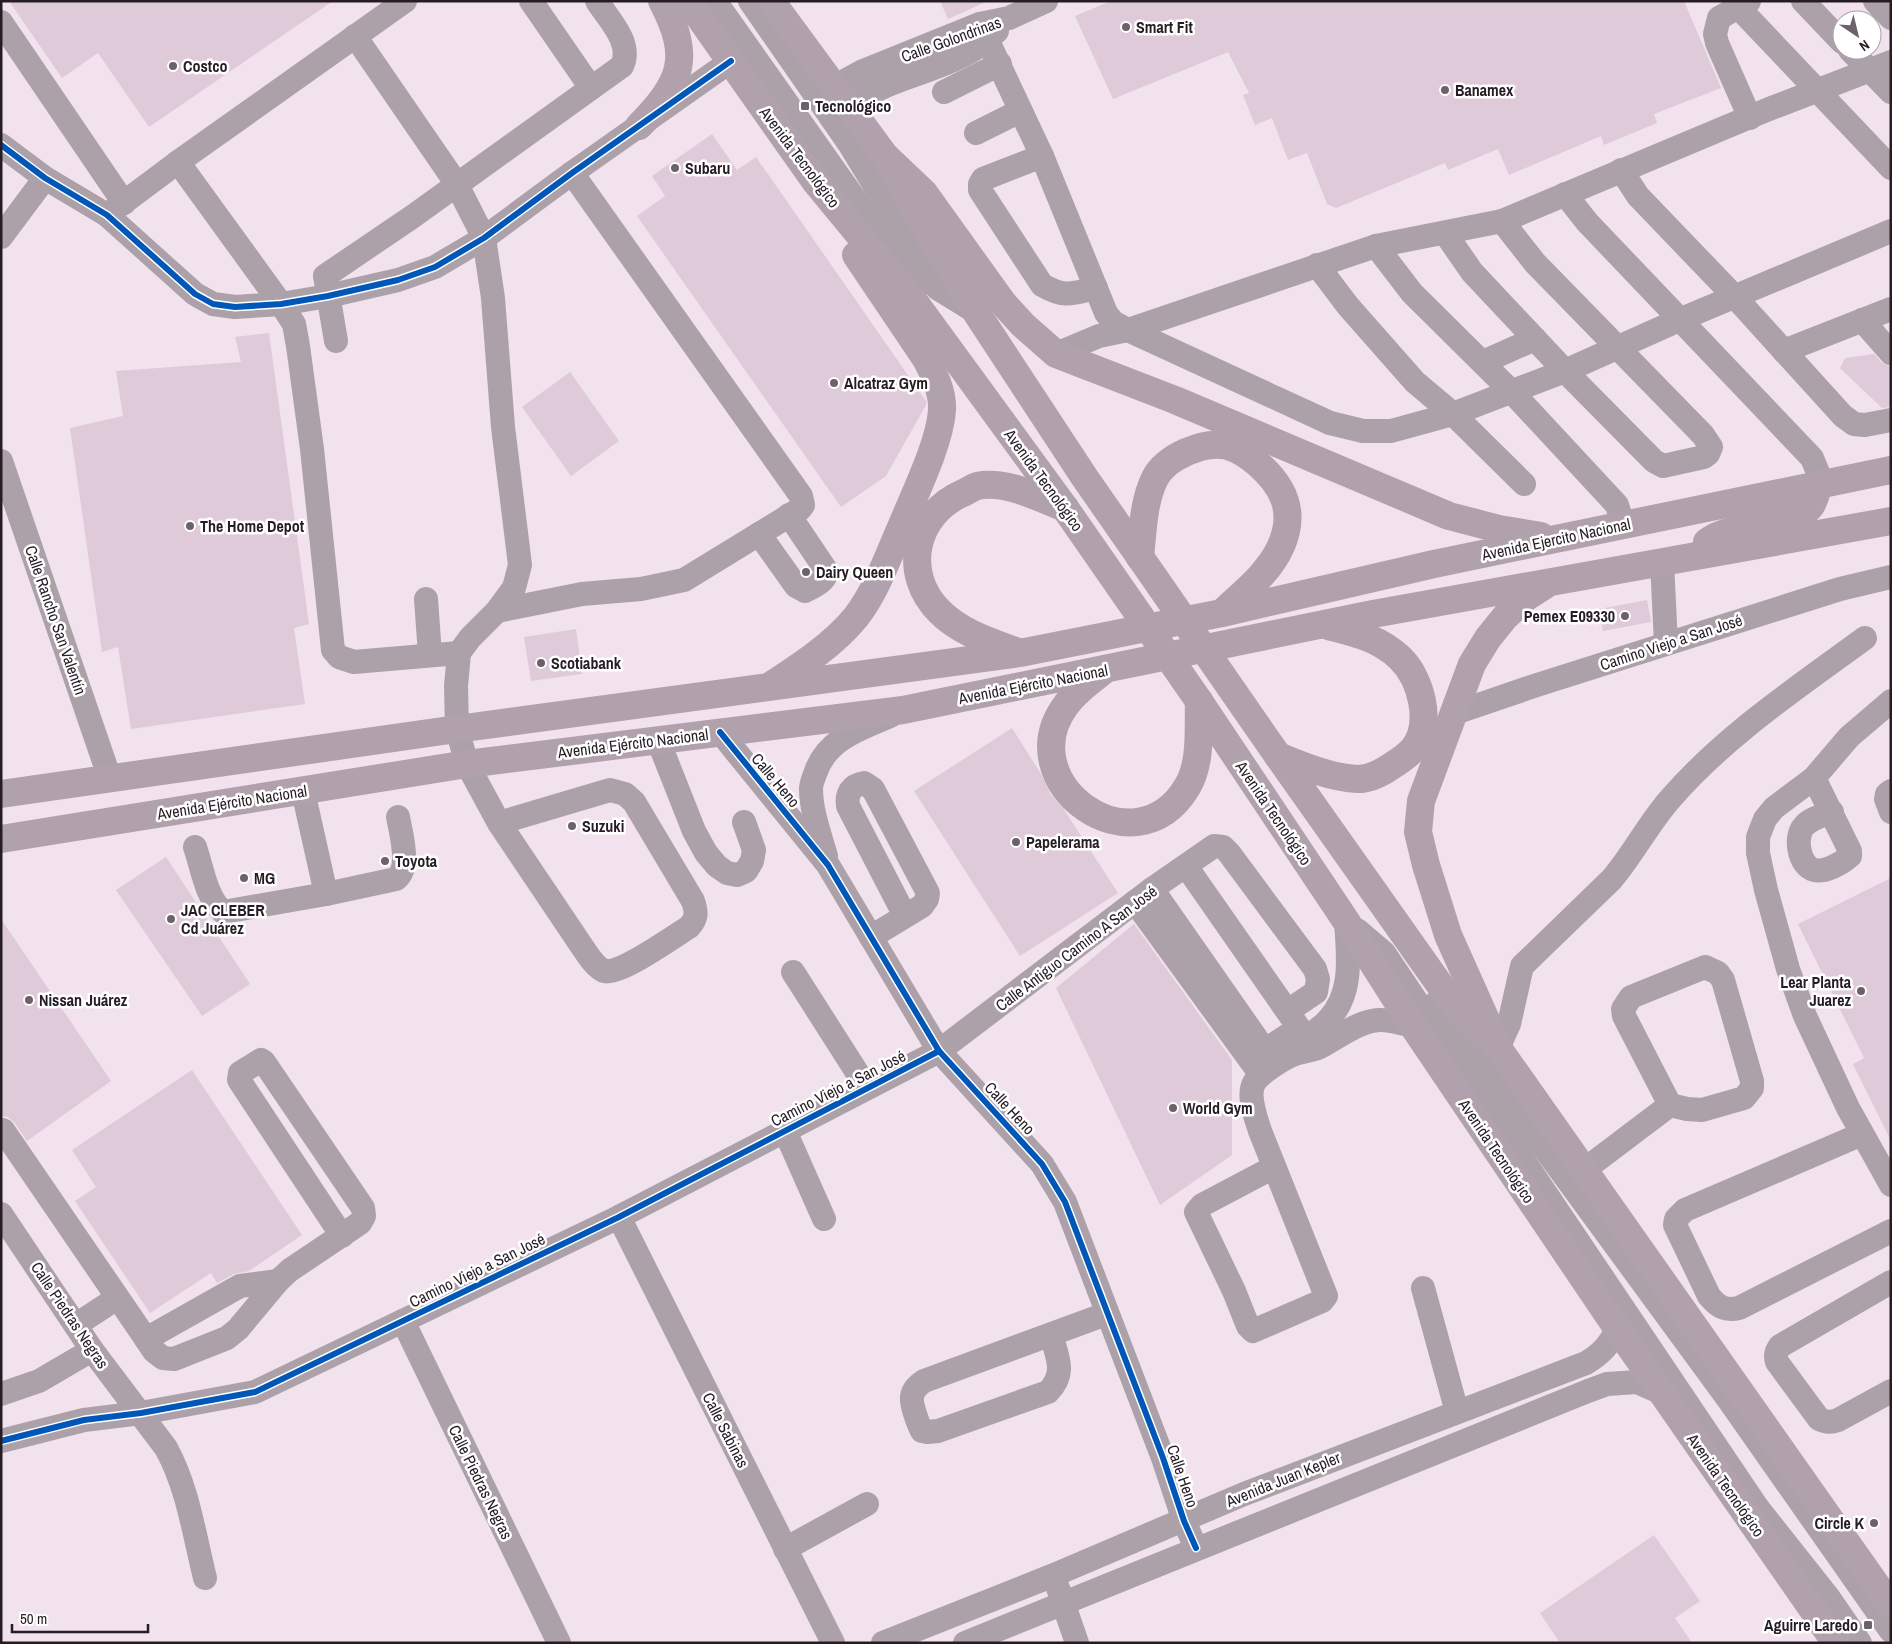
<svg xmlns="http://www.w3.org/2000/svg" width="1892" height="1644" viewBox="0 0 1892 1644" font-family="'Archivo Narrow',sans-serif">
<rect width="100%" height="100%" fill="#f1e2ed"/>
<g fill="#dfcada">
<polygon points="9,1 333,1 149,127 98,53 62,78"/>
<polygon points="940,1 988,1 948,19"/>
<polygon points="1111,1 1684,1 1721,88 1654,114 1657,123 1604,145 1601,136 1509,175 1498,149 1448,170 1445,163 1336,208 1327,204 1307,153 1288,160 1272,118 1255,125 1243,95 1249,93 1228,52 1113,99 1075,16"/>
<polygon points="712,134 737,170 756,157 926,401 926,405 886,476 841,507 637,216 665,196 652,176"/>
<polygon points="269,333 309,624 294,628 305,704 131,729 118,647 102,652 70,428 123,416 116,371 241,362 235,337"/>
<polygon points="1874,354 1881,362 1891,367 1891,407 1882,408 1840,368 1845,358"/>
<polygon points="570,372 619,441 571,476 522,407"/>
<polygon points="1647,600 1651,622 1603,631 1599,609"/>
<polygon points="576,629 582,674 531,681 524,637"/>
<polygon points="1012,728 1041,774 1051,795 1063,808 1118,893 1020,956 914,791"/>
<polygon points="166,857 250,984 202,1016 116,890"/>
<polygon points="1891,878 1891,1141 1853,1064 1864,1058 1798,924"/>
<polygon points="1,919 111,1081 27,1141 14,1122 8,1117 1,1116"/>
<polygon points="1134,924 1232,1060 1232,1155 1160,1205 1056,988"/>
<polygon points="192,1070 302,1235 249,1271 234,1274 217,1283 211,1273 150,1313 75,1201 96,1187 72,1150"/>
<polygon points="1654,1535 1700,1601 1675,1618 1692,1643 1560,1643 1540,1613"/>
</g>
<g fill="none" stroke-linecap="round" stroke-linejoin="round">
<g stroke="#aca1a9" stroke-width="24">
<polyline points="531,1 591,88"/>
<polyline points="715,1 917,287"/>
<polyline points="750,1 850,145 937,288 976,312"/>
<polyline points="1749,1 1719,18 1715,34 1717,43 1750,118"/>
<polyline points="1803,1 1842,42"/>
<polyline points="1875,1 1891,18"/>
<polyline points="1738,7 1891,168"/>
<polyline points="1,22 124,203"/>
<polyline points="980,24 1042,156 1106,313 1113,322 1128,330 1099,336 1056,354"/>
<path d="M355,36L456,183L484,238L493,298L503,427L520,565L514,588L497,611L470,638L459,653L456,686L457,729L467,764L499,823L583,948C588,955 595,967 604,971C618,976 675,936 689,927C697,918 697,913 693,901L634,802L625,794L610,790L499,823"/>
<polyline points="1850,50 1891,92"/>
<polyline points="834,87 861,72 980,24 1009,18 1046,1"/>
<polyline points="944,92 1000,64"/>
<path d="M849,107C859,101 868,94 879,89C918,71 967,63 997,31"/>
<polyline points="976,133 1020,111"/>
<polyline points="1,145 45,178 107,215 195,294 213,304 235,307 281,304 328,296 398,280 435,267 484,238 572,173 731,61"/>
<path d="M1042,156L983,179L980,184V190L1042,285C1065,298 1071,294 1096,288"/>
<polyline points="178,162 281,304 294,324 298,346 312,449 333,650 339,657 354,662 459,653"/>
<polyline points="1621,170 1638,196 1735,297 1843,416 1854,424 1865,425 1891,420"/>
<polyline points="1565,194 1587,222 1812,458 1819,475 1819,485"/>
<polyline points="107,215 178,162 405,1"/>
<polyline points="1445,233 1472,272 1565,371 1654,461 1663,466 1704,457 1708,454 1711,447 1703,435 1535,263 1502,221"/>
<polyline points="1,237 45,178"/>
<polyline points="1376,246 1412,293 1512,392 1617,505 1623,525"/>
<polyline points="1317,265 1348,306 1415,382 1453,414 1524,484"/>
<polyline points="1862,320 1891,353"/>
<polyline points="1128,330 1330,423 1363,431 1391,431 1453,414 1565,371 1679,320 1891,231"/>
<polyline points="1128,330 1376,246 1502,221 1769,109 1891,62"/>
<path d="M336,341L325,276L412,217L622,66C633,43 609,20 597,1"/>
<polyline points="1784,351 1891,309"/>
<polyline points="1483,362 1535,339"/>
<polyline points="1,461 110,779"/>
<path d="M759,534L796,586L805,591C814,586 827,582 826,570L789,515"/>
<polyline points="1662,562 1666,644"/>
<polyline points="426,599 430,655"/>
<polyline points="497,611 582,594 641,589 684,580 800,509 803,505 801,496 572,173"/>
<polyline points="1891,701 1849,737 1814,778 1774,808 1765,819 1758,837 1758,853 1766,890 1788,969 1805,1016 1848,1108 1891,1185"/>
<polyline points="1452,714 1537,685 1840,589 1891,577"/>
<polyline points="720,732 828,865 939,1051 1042,1164 1065,1202 1163,1458 1184,1521 1196,1548"/>
<polyline points="658,740 694,831 706,853 717,866 727,873 737,875 746,871 752,861 754,850 744,822"/>
<path d="M1814,778L1850,851V856C1842,863 1825,873 1814,870C1799,866 1794,837 1804,826C1811,818 1822,816 1832,812"/>
<polyline points="303,791 326,894"/>
<polyline points="1891,791 1887,794 1886,799 1891,812"/>
<path d="M195,847C202,867 206,898 223,912L326,894L396,879C411,868 401,833 398,817"/>
<path d="M826,856C820,835 811,811 811,789C811,784 813,779 815,774C826,739 860,729 890,716"/>
<polyline points="1186,866 1299,1028 1265,1050"/>
<polyline points="1152,889 1273,1062"/>
<polyline points="1135,902 1261,1075"/>
<polyline points="1357,930 1384,953 1757,1507 1829,1598 1860,1643"/>
<path d="M871,937L922,906L927,899L928,893L873,789L864,783C851,785 846,794 848,806L905,916"/>
<polygon points="1705,967 1718,973 1723,980 1752,1081 1752,1088 1744,1098 1702,1110 1687,1109 1670,1105 1624,1016 1623,1009 1631,997"/>
<polyline points="793,972 867,1088"/>
<polyline points="1437,1002 1728,1399 1891,1631"/>
<path d="M1498,1048L1509,1024L1522,966L1612,879C1634,853 1648,824 1671,798C1726,735 1798,687 1865,638"/>
<path d="M1295,1053C1299,1048 1303,1042 1307,1037C1314,1032 1322,1027 1328,1020C1354,993 1348,955 1346,921"/>
<polyline points="3,1130 146,1339 154,1351 163,1358 174,1359 227,1338 238,1329 278,1281 290,1270 360,1223 364,1216 363,1208 264,1062 261,1060 240,1073 239,1080 342,1236"/>
<polyline points="785,1131 824,1219"/>
<path d="M1862,1134L1685,1210L1676,1219L1675,1225L1709,1296C1718,1307 1725,1311 1739,1308L1891,1231"/>
<path d="M1274,1167L1202,1205L1196,1212L1234,1291L1248,1326L1253,1331L1322,1301L1326,1296L1260,1131C1256,1118 1247,1096 1254,1083C1260,1073 1284,1058 1295,1054C1303,1051 1312,1051 1320,1047C1337,1038 1353,1025 1372,1021C1386,1018 1399,1023 1413,1026"/>
<polyline points="1584,1170 1670,1105"/>
<path d="M1,1214L92,1350L166,1448C188,1488 194,1534 205,1578"/>
<polyline points="619,1217 833,1643"/>
<path d="M1891,1282L1780,1346C1776,1352 1775,1355 1777,1362L1819,1419C1826,1422 1830,1423 1838,1420L1891,1391"/>
<polyline points="1423,1288 1457,1412"/>
<polyline points="403,1321 559,1643"/>
<polyline points="76,1325 117,1298"/>
<path d="M1051,1334C1057,1357 1067,1373 1048,1392L938,1431L927,1432L922,1431C918,1424 911,1404 912,1397C913,1389 918,1385 924,1381L1106,1314"/>
<polyline points="146,1339 240,1286 278,1281"/>
<polyline points="1,1394 39,1381 92,1350"/>
<polyline points="1,1441 84,1420 141,1413 255,1392 619,1217 939,1051 1152,889 1214,846 1223,847 1229,853 1315,969 1318,979 1316,992 1288,1011"/>
<polyline points="785,1549 867,1504"/>
<polyline points="1058,1588 1077,1643"/>
<path d="M883,1643L1054,1575L1244,1494L1586,1363C1601,1354 1610,1345 1617,1328"/>
<polyline points="965,1643 1588,1391 1607,1384 1637,1382 1662,1393"/>
</g>
<g stroke="#b0a1ac" stroke-width="28">
<polyline points="688,1 815,181 913,300 1065,508"/>
<polyline points="771,1 885,156 927,232 976,312 1085,478 1140,557"/>
<path d="M639,126C682,82 692,58 662,1"/>
<polyline points="885,156 924,193 1003,303 1023,325 1056,354 1175,400 1449,516 1499,529 1541,536"/>
<path d="M1707,542C1732,522 1796,526 1810,507C1815,501 1816,492 1819,485"/>
<path d="M1140,557C1143,531 1143,502 1155,478C1166,457 1204,440 1228,446C1238,449 1249,456 1257,463C1284,486 1296,512 1281,546C1269,573 1244,592 1223,612"/>
<path d="M1018,652C991,642 961,633 940,612C901,574 914,514 963,493C968,491 973,487 977,486C1007,480 1039,498 1065,508"/>
<path d="M1102,672C1089,682 1075,692 1066,705C1008,783 1135,874 1187,787C1202,763 1198,728 1199,701"/>
<path d="M773,684C802,665 834,644 856,617C877,590 888,556 902,525C915,493 940,443 942,410C943,392 934,374 926,359L856,255"/>
<polyline points="1199,701 1346,921 1413,1026 1617,1328 1836,1643"/>
<polyline points="1278,756 1459,1012 1498,1048 1891,1606"/>
<path d="M1278,756C1302,766 1332,778 1358,779C1369,779 1381,773 1390,767C1398,762 1408,756 1414,748C1433,723 1421,678 1400,658C1379,638 1355,633 1328,626"/>
<polyline points="1,794 457,729 1020,653 1222,613 1434,564 1891,470"/>
<polyline points="1,839 467,764 903,710 1373,614 1891,521"/>
<polyline points="1495,1040 1448,935 1426,865 1418,832 1421,801 1472,664 1488,638 1505,617 1525,598 1544,586"/>
</g>
<g stroke="#b0a1ac" stroke-width="28">
<polyline points="1065,508 1199,701"/>
<polyline points="1140,557 1278,756"/>
</g>
<defs>
<g id="cycleway">
<polyline points="1,145 45,178 107,215 195,294 213,304 235,307 281,304 328,296 398,280 435,267 484,238 572,173 731,61"/>
<polyline points="720,732 828,865 939,1051 1042,1164 1065,1202 1163,1458 1184,1521 1196,1548"/>
<polyline points="1,1441 84,1420 141,1413 255,1392 619,1217 939,1051"/>
</g>
</defs>
<use href="#cycleway" stroke="#fff" stroke-width="9"/>
<use href="#cycleway" stroke="#0057b8" stroke-width="6"/>
</g>
<g fill="#6d616a" stroke="#fff" stroke-width="2">
<circle cx="1126" cy="27" r="5"/>
<circle cx="173" cy="66" r="5"/>
<circle cx="1445" cy="90" r="5"/>
<rect x="800" y="101" width="10" height="10" rx="2.5"/>
<circle cx="675" cy="168" r="5"/>
<circle cx="834" cy="383" r="5"/>
<circle cx="190" cy="526" r="5"/>
<circle cx="806" cy="572" r="5"/>
<circle cx="1625" cy="616" r="5"/>
<circle cx="541" cy="663" r="5"/>
<circle cx="572" cy="826" r="5"/>
<circle cx="1016" cy="842" r="5"/>
<circle cx="385" cy="861" r="5"/>
<circle cx="244" cy="878" r="5"/>
<circle cx="171" cy="919" r="5"/>
<circle cx="1861" cy="991" r="5"/>
<circle cx="29" cy="1000" r="5"/>
<circle cx="1173" cy="1108" r="5"/>
<circle cx="1874" cy="1523" r="5"/>
<rect x="1863" y="1620" width="10" height="10" rx="2.5"/>
</g>
<g text-anchor="middle" stroke-width="5" stroke-linejoin="round" paint-order="stroke">
<g font-size="16" font-weight="bold" fill="#261c24" stroke="#fff" text-anchor="start">
<text x="1136" y="33">Smart Fit</text>
<text x="183" y="72">Costco</text>
<text x="1455" y="96">Banamex</text>
<text x="815" y="112">Tecnológico</text>
<text x="685" y="174">Subaru</text>
<text x="844" y="389">Alcatraz Gym</text>
<text x="200" y="532">The Home Depot</text>
<text x="816" y="578">Dairy Queen</text>
<text x="1615" y="622" text-anchor="end">Pemex E09330</text>
<text x="551" y="669">Scotiabank</text>
<text x="582" y="832">Suzuki</text>
<text x="1026" y="848">Papelerama</text>
<text x="395" y="867">Toyota</text>
<text x="254" y="884">MG</text>
<text x="181" y="916">JAC CLEBER<tspan x="181" dy="18">Cd Juárez</tspan></text>
<text x="1851" y="988" text-anchor="end">Lear Planta<tspan x="1851" dy="18">Juarez</tspan></text>
<text x="39" y="1006">Nissan Juárez</text>
<text x="1183" y="1114">World Gym</text>
<text x="1864" y="1529" text-anchor="end">Circle K</text>
<text x="1858" y="1631" text-anchor="end">Aguirre Laredo</text>
</g>
<g font-size="16" fill="#261c24" stroke="#fff">
<text transform="translate(951 39) rotate(-20)" y="6">Calle Golondrinas</text>
<text transform="translate(800 157) rotate(53)" y="6">Avenida Tecnológico</text>
<text transform="translate(1044 480) rotate(54)" y="6">Avenida Tecnológico</text>
<text transform="translate(1556 539) rotate(-12)" y="6">Avenida Ejercito Nacional</text>
<text transform="translate(56 620) rotate(71)" y="6">Calle Rancho San Valentín</text>
<text transform="translate(1671 642) rotate(-18)" y="6">Camino Viejo a San José</text>
<text transform="translate(1033 684) rotate(-11)" y="6">Avenida Ejército Nacional</text>
<text transform="translate(633 743) rotate(-7)" y="6">Avenida Ejército Nacional</text>
<text transform="translate(776 780) rotate(50)" y="6">Calle Heno</text>
<text transform="translate(232 802) rotate(-9)" y="6">Avenida Ejército Nacional</text>
<text transform="translate(1274 813) rotate(56)" y="6">Avenida Tecnológico</text>
<text transform="translate(1076 948) rotate(-37)" y="6">Calle Antiguo Camino A San José</text>
<text transform="translate(838 1088) rotate(-27)" y="6">Camino Viejo a San José</text>
<text transform="translate(1010 1108) rotate(47)" y="6">Calle Heno</text>
<text transform="translate(1497 1151) rotate(56)" y="6">Avenida Tecnológico</text>
<text transform="translate(477 1270) rotate(-26)" y="6">Camino Viejo a San José</text>
<text transform="translate(70 1315) rotate(56)" y="6">Calle Piedras Negras</text>
<text transform="translate(726 1430) rotate(63)" y="6">Calle Sabinas</text>
<text transform="translate(1183 1476) rotate(71)" y="6">Calle Heno</text>
<text transform="translate(1283 1479) rotate(-22)" y="6">Avenida Juan Kepler</text>
<text transform="translate(481 1482) rotate(64)" y="6">Calle Piedras Negras</text>
<text transform="translate(1726 1485) rotate(55)" y="6">Avenida Tecnológico</text>
</g>
</g>
<rect width="1892" height="1644" fill="none" stroke="#261c24" stroke-width="5"/>
<g transform="translate(1857 35) rotate(145)"><circle r="24" fill="#ffffff" stroke="#a8a4a7"/>
<path d="M0-4L9 19L0 12L-9 19Z" fill="#6d616a"/>
<text y="-8" font-size="14" font-weight="bold" text-anchor="middle" fill="#261c24">N</text>
</g>
<path d="M12 1624v8h136v-8" fill="none" stroke="#261c24" stroke-width="2.5"/>
<text x="20" y="1624" font-size="15" fill="#261c24" stroke="#ffffff" stroke-width="4" paint-order="stroke">50 m</text>
</svg>
